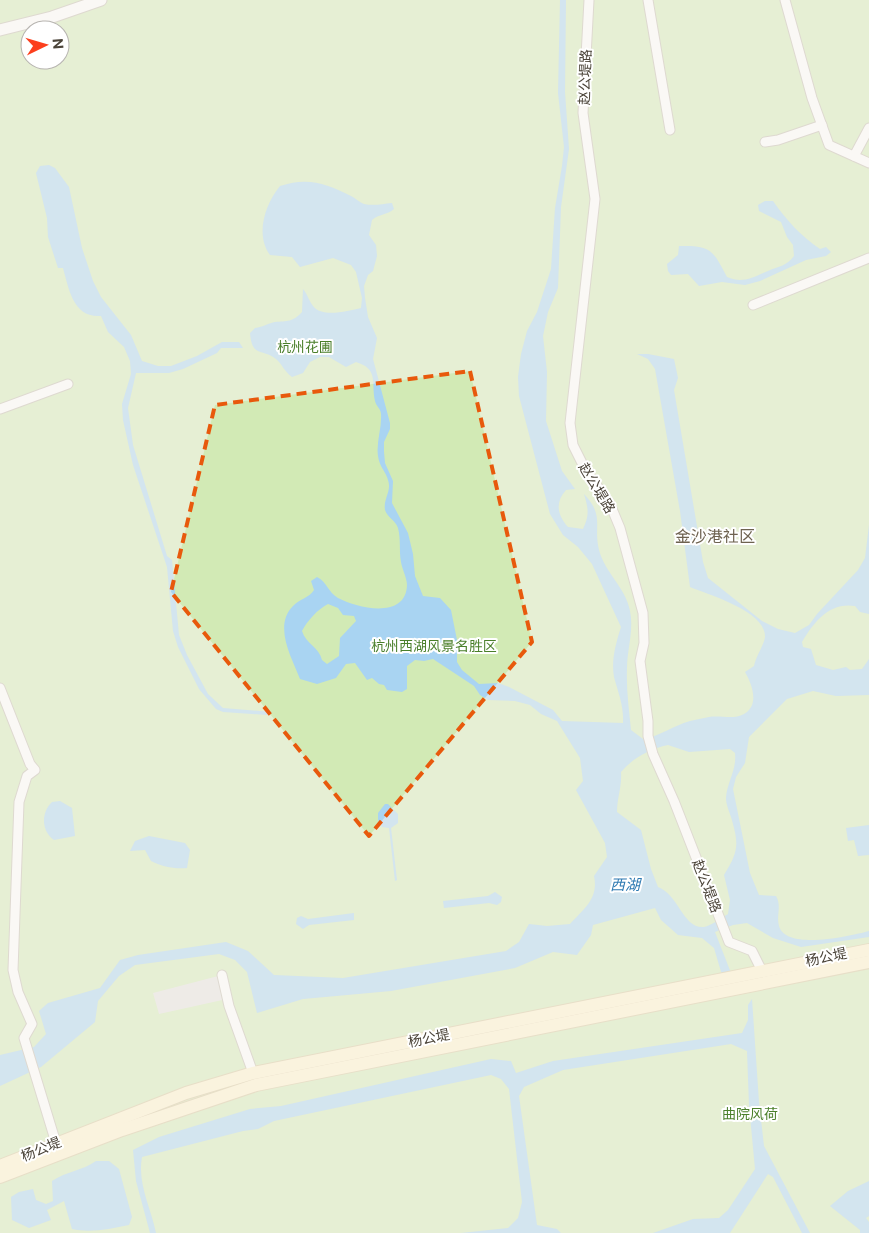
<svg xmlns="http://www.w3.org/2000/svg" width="869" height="1233" viewBox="0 0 869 1233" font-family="'Public Sans','Noto Sans SC',sans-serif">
<rect width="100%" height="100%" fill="#f6f3ec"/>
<path fill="#d2eab5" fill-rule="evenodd" d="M0,0H869V1233H0ZM30,30H60V60H30Z"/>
<polygon fill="#e5e3e0" points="222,975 227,999 159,1014 153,993"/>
<g fill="#a9d4f2" fill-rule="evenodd">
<path d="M560,0H566L565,92L569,149L561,207L558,288L548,312L543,336L547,372L546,421L562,471L575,489L566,490C555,502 557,515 568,527L583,529C590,515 588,507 584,494C605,516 593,526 599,550C605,573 626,588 630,611C634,630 627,650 627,668C626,689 629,709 631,730L643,739C660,736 673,726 690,721C696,720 703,718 709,717C720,715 734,720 744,714C760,705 752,684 745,672L754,666C756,656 764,645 765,637C766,611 709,595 690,587L680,511L655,369L648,359L637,354H648L674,359L678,378L674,390L703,562L708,578L762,621L778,629L795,633L809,625L817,614L858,570L865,558L869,525V614L860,612L855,606C829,602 814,622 802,642L803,647L811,649L816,665L833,670L846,667L850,670L862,669L869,659V695L836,696L813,691L787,699L749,737L745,763L736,777L733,789L750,873L759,895L776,896C782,906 776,915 779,926C786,951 851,936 869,931V937L801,947L773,938L747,923L733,925L715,932L731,973L722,975L714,948L702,938L678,935L661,920L655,908L593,925L591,935L577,955L553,952L515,968L391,991L303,999L257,1013L247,972L235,960L219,954L135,965L119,976L98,1001L95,1022L41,1067L0,1086V1055L34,1047L46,1034L39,1011L48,1003L100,988L120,960L138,955L226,942L248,951L274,975L343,978L506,951L519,942L529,924L547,926L570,924C584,909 599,898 594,876L607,857L605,843L576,790L583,781L580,758L557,721L541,714L530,705L515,701L488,700L480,695L474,686L433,659L424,661L415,660L407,666V689L402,692L387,690L384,685L379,684L372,678L367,680L355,663L346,664L336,678L317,684L300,679C292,658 273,626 293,606C299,599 309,598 314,590L311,581L317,577C327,582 328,592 338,598C357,608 406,620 407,585C407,578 402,569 401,562C399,552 401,539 398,528C396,521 387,517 385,510C383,499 392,491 388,480C386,472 379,466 378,456C376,442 382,428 381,414C381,409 376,406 375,401C371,382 379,369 356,362L346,367L329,357H320L310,362L303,373L292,377C284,371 282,364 276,359C262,348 252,358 250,333L255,328C263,327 269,323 275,322C287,321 293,322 302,312L303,289C308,295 309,301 313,306C322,318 348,311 361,308L362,298L356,272L351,265L333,258L300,267L292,257L270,255C255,235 265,204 280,186C307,177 326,183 351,196C355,198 359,202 364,204C373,206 383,204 392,203L394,209C387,215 379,214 372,220L369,235L376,245L377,256L373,271L368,275L364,286L365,298L368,317L377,338L373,359L390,423V429L384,442V452L385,463L393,481L392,503L408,533L413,554L415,576L423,596L440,598L451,610L457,640V662L462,670L479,684L498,683L509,687L553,710L562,721L623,723C624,706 618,692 614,677C611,660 616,643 621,627L592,564L578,547L563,535L550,514L519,396L518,377L521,354L527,331L537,312L551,269L555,208L562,166L564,147L558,93ZM328,604L338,608L343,615L354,616L356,621L340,638L339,656L327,664L322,660C319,647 306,644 302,631C307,621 318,609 328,604ZM668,745L689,752L730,749L735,753C737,770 727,782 726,798C726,804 729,811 731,817C739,844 739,851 724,875L730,900L728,914C721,918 711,926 704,927C683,929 679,895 658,887L651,869L641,830L617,812C617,798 622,787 621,772C633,758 649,749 668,745Z"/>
<path d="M49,165L55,168L69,187L82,248L93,281L101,297L131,335L142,361L158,366H171L197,356L222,342H239L243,348H221L217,353L183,369L169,373H136L128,408L133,445L167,556L172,560L179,635L187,655L208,694L223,708L272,712L267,715L223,712L216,709L199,689L178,647L173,631L167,567L133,465L123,420L122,404L131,374L130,361L124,347L108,332L101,316C73,318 69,289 63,268H58L48,237L47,218L36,173L40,166Z"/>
<path d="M765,201H773C786,220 802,237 820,249L826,247L831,252L826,256L806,260L760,281L745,285L722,282L699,286L688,274L671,275L668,271L667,264L678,255L679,246C712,245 713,251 727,277C743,284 753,277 768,271C779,266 787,266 794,256L793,245L787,237L781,222L759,211L758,205Z"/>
<path d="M60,801L72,808L75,836L54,840C41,831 41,812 52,802Z"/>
<polygon points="385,804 388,804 398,814 398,823 391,828 397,880 395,881 389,828 382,827 378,820 378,813"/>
<polygon points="869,825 869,855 858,856 854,840 848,841 846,828"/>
<path d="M149,836L185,843L190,850L187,868C174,869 163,867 151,861L145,850L130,851L135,841Z"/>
<polygon points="495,892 502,897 501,902 497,905 489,903 444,908 443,901 488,896"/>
<polygon points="354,913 354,920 309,925 303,929 296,924 297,918 301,916 308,919"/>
<path d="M752,999L759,1102L764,1146L810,1233H802L773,1177L768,1174L730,1233H653L693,1219L719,1218L728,1210L755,1169L749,1105L747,1051L731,1044L563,1070L524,1087L519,1096L537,1225L557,1229L561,1233H461L508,1228L518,1218L522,1202L509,1089L501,1079L491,1075L274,1121L258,1129L243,1131L142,1157C137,1183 151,1208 156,1233H150L136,1181L133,1150L159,1137L250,1109L281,1106L491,1059L511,1061L516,1073L553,1061L742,1033L748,1020V1005Z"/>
<path d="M96,1161H109L119,1169L132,1217L129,1225C110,1229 90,1233 72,1229L64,1201L47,1210L51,1220L29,1228L12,1220L11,1197L19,1192L33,1189L36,1200L46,1204L53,1201L52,1181C67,1171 82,1171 96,1161Z"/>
<polygon points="869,1181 869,1216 866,1218 869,1222 869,1233 860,1233 860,1230 830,1206 848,1191"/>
</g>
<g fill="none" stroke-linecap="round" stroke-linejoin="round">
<defs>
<g id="minor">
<polyline points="589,0 583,113 595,199 570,423 573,445 585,469 610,504 620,528 643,613 644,643 640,661 648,721 648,736 653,754 674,801 729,942 752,951 762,971"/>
<polyline points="648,0 670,130"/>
<polyline points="785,0 812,98 829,145 869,163"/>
<polyline points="765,142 778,140 822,125"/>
<polyline points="854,156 869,128"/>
<polyline points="753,305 869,258"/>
<polyline points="0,409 68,384"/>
<polyline points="0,688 30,764 35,770 27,776 19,802 13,970 18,992 32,1024 24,1038 56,1143"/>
<polyline points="222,975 229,1006 253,1073"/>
</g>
<polyline id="tertiary" points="0,30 52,17 101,0"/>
<g id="secondary">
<polyline points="0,1166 186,1093 253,1073 869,950"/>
<polyline points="0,1177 122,1130 256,1085 869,962"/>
</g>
</defs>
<use href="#minor" stroke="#c2bbae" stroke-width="11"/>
<use href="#tertiary" stroke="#c2bbae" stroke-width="13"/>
<use href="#secondary" stroke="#d6c79b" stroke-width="14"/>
<use href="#minor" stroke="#fff" stroke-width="9"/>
<use href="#tertiary" stroke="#fff" stroke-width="11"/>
<use href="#secondary" stroke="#fff3cd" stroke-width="12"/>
</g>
<path d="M0 0H869V1233H0ZM470,371L532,642L369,836L171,592L215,405Z" fill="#f6f3ec" fill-opacity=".55" fill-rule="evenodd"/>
<path fill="none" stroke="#e8590c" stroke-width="4" stroke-dasharray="10 6" stroke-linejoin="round" d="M470,371L532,642L369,836L171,592L215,405Z"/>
<g text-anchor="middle" stroke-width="4" stroke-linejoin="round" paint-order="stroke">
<g font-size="14" fill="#4b4439" stroke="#fff">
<text transform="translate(585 77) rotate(-88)" y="5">赵公堤路</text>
<text transform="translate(597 488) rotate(59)" y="5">赵公堤路</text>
<text transform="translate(707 886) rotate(69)" y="5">赵公堤路</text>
<text transform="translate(826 957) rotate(-12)" y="5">杨公堤</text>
<text transform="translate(429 1038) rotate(-11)" y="5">杨公堤</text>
<text transform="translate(41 1149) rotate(-22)" y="5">杨公堤</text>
</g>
<g font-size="14" fill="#4a7f2a" stroke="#fff">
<text x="305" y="352">杭州花圃</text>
<text x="434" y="651">杭州西湖风景名胜区</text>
<text x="750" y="1119">曲院风荷</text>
</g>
<g font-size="15" font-style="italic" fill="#2e7ab2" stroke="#fff">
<text x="625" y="890">西湖</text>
</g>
<g font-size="16" fill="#6e6250" stroke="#fff">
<text x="715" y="542">金沙港社区</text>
</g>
</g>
<g transform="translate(45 45) rotate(85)"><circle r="24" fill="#ffffff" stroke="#b7b4b0"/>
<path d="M0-4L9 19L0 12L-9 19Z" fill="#fc3f1d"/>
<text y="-8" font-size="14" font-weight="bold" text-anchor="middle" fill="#4b4439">N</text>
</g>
</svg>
